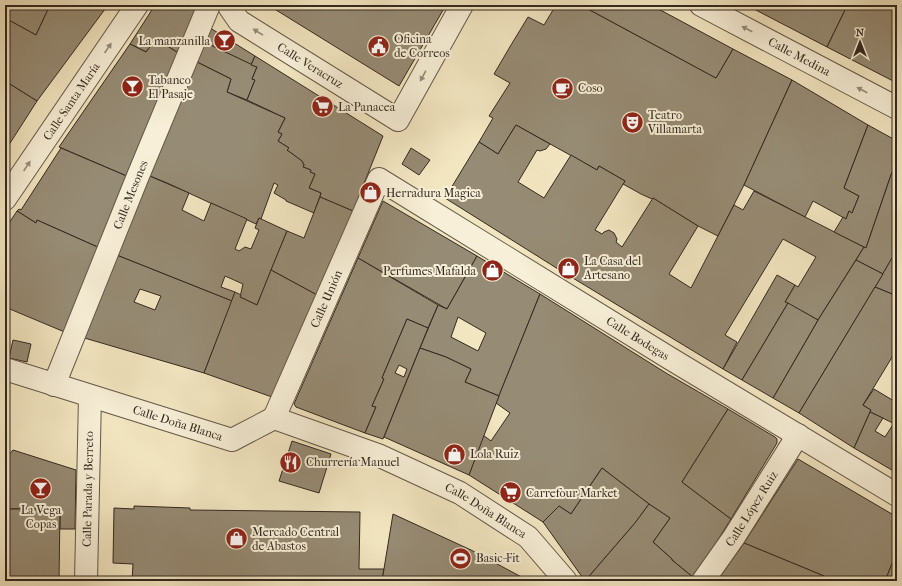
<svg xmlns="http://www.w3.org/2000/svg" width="902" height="586" viewBox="0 0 902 586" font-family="'IM FELL French Canon',serif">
<rect width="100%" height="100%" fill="#f2e6c1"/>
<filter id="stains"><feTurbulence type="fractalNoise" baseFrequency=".005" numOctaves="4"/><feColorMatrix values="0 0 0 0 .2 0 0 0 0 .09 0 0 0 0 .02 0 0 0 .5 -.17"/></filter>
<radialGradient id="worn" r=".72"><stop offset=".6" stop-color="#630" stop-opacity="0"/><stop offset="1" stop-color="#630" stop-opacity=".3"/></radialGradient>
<g fill="#968b74" stroke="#332920" fill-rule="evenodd">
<polygon points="5,5 50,5 36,35 5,18"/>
<polygon points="50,5 108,5 37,101 5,81 5,18 36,35"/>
<polygon points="155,5 200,5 180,54 156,39 146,52 130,44"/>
<polygon points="268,5 446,5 399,86"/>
<polygon points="556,5 590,5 588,9 716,78 733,49 792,80 744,185 718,236 698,226 653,198 652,199 641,194 623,184 625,181 599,166 597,170 516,125 498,154 479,142 493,118 489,116 510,83 494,74 511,45 528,17 544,25"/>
<polygon points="590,5 651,5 733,49 716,78 588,9"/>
<polygon points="751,5 845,5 847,6 827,47 750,7"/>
<polygon points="845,5 897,5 897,83 827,47 847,6"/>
<polygon points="207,26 255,56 251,65 200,40"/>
<polygon points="156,39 180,54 129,177 59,147 130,44 146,52"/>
<polygon points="200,40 257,67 252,79 255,80 247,100 227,92 231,79 193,60"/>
<polygon points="255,56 383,136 353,211 320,197 321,193 309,188 315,174 310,172 311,170 303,167 304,165 302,161 287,150 289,148 278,141 282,134 278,132 285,118 247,100 255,80 252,79 257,67 251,65"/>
<polygon points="193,60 231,79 227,92 285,118 278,132 282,134 278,141 289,148 287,150 302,161 304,165 303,167 311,170 310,172 315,174 309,188 321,193 314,213 286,201 286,200 274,193 278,185 274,183 261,219 259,218 256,224 167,183 145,174"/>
<polygon points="792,80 868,125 844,188 859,196 852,213 849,211 846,219 813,201 805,217 744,185"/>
<polygon points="5,81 37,101 5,151"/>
<polygon points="516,125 550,144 546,149 540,151 537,150 518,182 544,198 571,155 597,170 599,166 625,181 595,230 602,234 604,232 609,230 614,233 617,239 616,242 622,247 653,198 698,226 669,274 691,288 734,205 743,210 754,191 864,247 818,320 785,302 795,285 798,287 816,257 783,239 725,335 737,342 723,369 558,269 445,198 479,142 498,154"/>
<polygon points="868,125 897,141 897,174 892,172 866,248 834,232 843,217 846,219 849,211 852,213 859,196 844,188"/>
<polygon points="61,148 129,177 102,249 37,220 36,223 17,211 19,209 21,210"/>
<polygon points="411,148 430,160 419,175 402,164"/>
<polygon points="892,172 897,174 897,255 895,259 892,258 883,274 856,260 864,247 866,248"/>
<polygon points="145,174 189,193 182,210 204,221 211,203 247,219 235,249 239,251 245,247 251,249 259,230 255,228 259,218 287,231 257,305 240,297 243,284 225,276 221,287 235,292 232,301 114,254"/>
<polygon points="320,197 353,211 317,295 271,270 287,231 304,238"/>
<polygon points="383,201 477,256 447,309 358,258"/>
<polygon points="17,211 36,223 37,220 102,249 67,333 5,307 5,229"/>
<path d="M114,254L232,301L204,373L81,337ZM140,289L161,296L155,310L134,302Z"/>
<path d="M477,256L540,294L499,396L465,382L471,369L446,357L420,348L438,305L447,309ZM458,317L486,333L478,351L451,337Z"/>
<polygon points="358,258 438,305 428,328 407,319 382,378 384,379 372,406 376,407 365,433 296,407 294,404"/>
<polygon points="892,258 897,260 897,296 875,287"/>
<polygon points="856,260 883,274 799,413 773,398 818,320"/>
<polygon points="271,270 317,295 272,397 204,373 235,292 241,295 240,297 257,305"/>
<polygon points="777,275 795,285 785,302 788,303 742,380 723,369"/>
<polygon points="875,287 897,296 897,349 863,405 871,410 854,448 799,413"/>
<polygon points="540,294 666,373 728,409 682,482 731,519 694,578 672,560 672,559 653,542 670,518 649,504 602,468 571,514 559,506 543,522 469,475 483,435 491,441 510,413 496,403"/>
<polygon points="788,303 818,320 773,398 742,380"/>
<path d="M407,319L428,328L383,439L365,433L376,407L372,406L384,379L382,378ZM399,365L407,369L404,377L395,373Z"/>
<polygon points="13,340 31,344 27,362 9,358"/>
<polygon points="420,348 446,357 471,369 465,382 499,396 469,475 384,437"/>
<polygon points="874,389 894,401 897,395 897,425 870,412 871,410 863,405"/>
<polygon points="728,409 775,437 777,439 777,443 731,519 682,482"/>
<polygon points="870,412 883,418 875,431 885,437 894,423 897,425 897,473 854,448"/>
<polygon points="292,441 331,454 319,493 279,481"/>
<polygon points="13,450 76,470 75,529 60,529 60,509 5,509 7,457"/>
<polygon points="798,459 897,517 897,560 894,559 885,581 822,581 824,576 744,543"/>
<polygon points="602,468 649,504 635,523 585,581 543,522 559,506 571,514"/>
<polygon points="649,504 670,518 653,542 672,559 672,560 694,578 692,581 585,581 635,523"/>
<polygon points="134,506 190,508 190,510 360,512 359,569 384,569 382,581 132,581 133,564 113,563 114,508 134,509"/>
<polygon points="5,509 60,509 59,581 5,581"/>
<polygon points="393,514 471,550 529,581 382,581"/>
<polygon points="744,543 824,576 822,581 717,581"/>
<polygon points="894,559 897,560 897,579 896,581 885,581"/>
</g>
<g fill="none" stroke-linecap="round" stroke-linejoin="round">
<defs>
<g id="pedestrian">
<path id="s1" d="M5,369L232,440L274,418L378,455L460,493L528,537L566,581"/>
<path id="s2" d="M54,385L138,176L209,5"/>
<path id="s3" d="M274,418L379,179L671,359L897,495"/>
<path id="s4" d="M86,581L90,396"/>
<path id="s5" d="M703,581L734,537L798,435"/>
</g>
<g id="minor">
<path id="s6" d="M229,5L230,8L239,21L398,120L462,5"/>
</g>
<g id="tertiary">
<path id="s7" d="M701,5L897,108"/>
<path id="s8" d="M5,199L137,5"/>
</g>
</defs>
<use href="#pedestrian" stroke="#635848" stroke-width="24"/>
<use href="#minor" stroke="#635848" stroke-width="24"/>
<use href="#tertiary" stroke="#635848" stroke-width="24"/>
<use href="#pedestrian" stroke="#f7efd7" stroke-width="22"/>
<use href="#minor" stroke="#f7efd7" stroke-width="22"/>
<use href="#tertiary" stroke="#f7efd7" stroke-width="22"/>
</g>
<defs><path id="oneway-solid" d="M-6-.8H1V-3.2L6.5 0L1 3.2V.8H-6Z"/></defs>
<g fill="#958c7c">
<use href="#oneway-solid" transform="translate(747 29) rotate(-152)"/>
<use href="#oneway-solid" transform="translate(258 32) rotate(-148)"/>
<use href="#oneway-solid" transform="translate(108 48) rotate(-56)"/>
<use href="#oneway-solid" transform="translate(423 76) rotate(119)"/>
<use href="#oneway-solid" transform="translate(862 90) rotate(-152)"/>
<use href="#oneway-solid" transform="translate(27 166) rotate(-56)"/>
</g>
<defs>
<symbol id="bar-disc" viewBox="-11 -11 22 22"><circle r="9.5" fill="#8f2418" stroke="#f7efd7"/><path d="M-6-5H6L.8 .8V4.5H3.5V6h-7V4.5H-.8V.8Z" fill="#fff"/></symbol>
<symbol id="civic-disc" viewBox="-11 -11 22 22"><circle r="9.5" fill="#8f2418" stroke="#f7efd7"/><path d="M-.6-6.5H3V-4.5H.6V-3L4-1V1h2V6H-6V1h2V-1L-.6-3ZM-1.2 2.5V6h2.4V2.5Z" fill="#fff"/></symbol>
<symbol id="cafe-disc" viewBox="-11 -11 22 22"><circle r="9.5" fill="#8f2418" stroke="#f7efd7"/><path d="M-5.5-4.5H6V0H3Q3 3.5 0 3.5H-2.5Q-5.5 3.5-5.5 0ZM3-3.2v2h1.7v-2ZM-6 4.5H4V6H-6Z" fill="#fff"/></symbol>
<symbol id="supermarket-disc" viewBox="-11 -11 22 22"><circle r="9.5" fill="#8f2418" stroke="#f7efd7"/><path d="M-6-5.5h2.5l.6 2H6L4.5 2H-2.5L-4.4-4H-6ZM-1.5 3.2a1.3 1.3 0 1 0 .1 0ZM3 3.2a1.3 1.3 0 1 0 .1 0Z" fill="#fff"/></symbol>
<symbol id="theatre-disc" viewBox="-11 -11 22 22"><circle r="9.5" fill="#8f2418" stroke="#f7efd7"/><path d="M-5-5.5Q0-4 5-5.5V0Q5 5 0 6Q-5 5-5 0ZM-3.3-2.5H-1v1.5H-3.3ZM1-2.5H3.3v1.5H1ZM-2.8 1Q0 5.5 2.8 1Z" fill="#fff"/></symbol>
<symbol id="shop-disc" viewBox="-11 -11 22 22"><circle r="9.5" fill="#8f2418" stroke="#f7efd7"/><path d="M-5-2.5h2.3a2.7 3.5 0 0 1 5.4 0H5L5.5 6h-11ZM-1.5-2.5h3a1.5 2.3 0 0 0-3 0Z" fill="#fff"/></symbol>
<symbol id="restaurant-disc" viewBox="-11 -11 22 22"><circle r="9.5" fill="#8f2418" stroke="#f7efd7"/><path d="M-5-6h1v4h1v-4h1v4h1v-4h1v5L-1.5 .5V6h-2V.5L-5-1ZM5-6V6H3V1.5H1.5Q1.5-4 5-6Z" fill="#fff"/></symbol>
<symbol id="stadium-disc" viewBox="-11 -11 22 22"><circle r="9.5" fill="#8f2418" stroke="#f7efd7"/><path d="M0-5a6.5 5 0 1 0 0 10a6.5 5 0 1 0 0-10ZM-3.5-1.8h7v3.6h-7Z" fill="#fff"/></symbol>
</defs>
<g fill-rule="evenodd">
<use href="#bar-disc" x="212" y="28" width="25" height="25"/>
<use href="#civic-disc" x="366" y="34" width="25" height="25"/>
<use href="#bar-disc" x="120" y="74" width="25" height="25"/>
<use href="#cafe-disc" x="550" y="76" width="25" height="25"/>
<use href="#supermarket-disc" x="310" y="94" width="25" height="25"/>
<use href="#theatre-disc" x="620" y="110" width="25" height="25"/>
<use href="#shop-disc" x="358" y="180" width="25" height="25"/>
<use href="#shop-disc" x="556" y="256" width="25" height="25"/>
<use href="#shop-disc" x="480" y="258" width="25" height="25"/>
<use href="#shop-disc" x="442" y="442" width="25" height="25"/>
<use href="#restaurant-disc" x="278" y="450" width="25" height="25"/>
<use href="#bar-disc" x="28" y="476" width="25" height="25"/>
<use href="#supermarket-disc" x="498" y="480" width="25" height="25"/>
<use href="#shop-disc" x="224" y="526" width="25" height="25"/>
<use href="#stadium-disc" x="448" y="546" width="25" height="25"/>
</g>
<g text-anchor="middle" stroke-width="4" stroke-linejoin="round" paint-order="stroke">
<g font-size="12" fill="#332920" stroke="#f7efd7" text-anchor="start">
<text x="394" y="43">Oficina<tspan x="394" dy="14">de Correos</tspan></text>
<text x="210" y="45" text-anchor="end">La manzanilla</text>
<text x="148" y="84">Tabanco<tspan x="148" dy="14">El Pasaje</tspan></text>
<text x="578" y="92">Coso</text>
<text x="338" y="111">La Panacea</text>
<text x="648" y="119">Teatro<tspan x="648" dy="14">Villamarta</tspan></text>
<text x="386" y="197">Herradura Magica</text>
<text x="584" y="265">La Casa del<tspan x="584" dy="14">Artesano</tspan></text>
<text x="476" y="275" text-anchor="end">Perfumes Mafalda</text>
<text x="470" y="458">Lola Ruiz</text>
<text x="306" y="466">Churrería Manuel</text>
<text x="526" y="497">Carrefour Market</text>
<text x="41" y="514" text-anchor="middle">La Vega<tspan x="41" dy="14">Copas</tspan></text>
<text x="252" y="536">Mercado Central<tspan x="252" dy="14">de Abastos</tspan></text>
<text x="476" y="562">Basic-Fit</text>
</g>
<g font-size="12" fill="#332920" stroke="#f7efd7">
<text dy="4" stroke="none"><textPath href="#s7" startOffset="111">Calle Medina</textPath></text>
<text dy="4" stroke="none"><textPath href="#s6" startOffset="103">Calle Veracruz</textPath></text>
<text dy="4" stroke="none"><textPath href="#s8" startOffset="118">Calle Santa María</textPath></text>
<text dy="4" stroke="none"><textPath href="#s2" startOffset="205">Calle Mesones</textPath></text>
<text dy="4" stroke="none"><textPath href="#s3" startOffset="130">Calle Unión</textPath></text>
<text dy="4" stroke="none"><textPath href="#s3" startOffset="565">Calle Bodegas</textPath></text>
<text dy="4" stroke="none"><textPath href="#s1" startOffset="181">Calle Doña Blanca</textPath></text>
<text dy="4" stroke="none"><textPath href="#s4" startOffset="92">Calle Parada y Berreto</textPath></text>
<text dy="4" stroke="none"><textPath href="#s5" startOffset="87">Calle López Ruiz</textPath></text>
<text dy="4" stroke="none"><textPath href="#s1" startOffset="517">Calle Doña Blanca</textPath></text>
</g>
</g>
<rect width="902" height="586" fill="none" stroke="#f2e6c1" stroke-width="20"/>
<rect x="6" y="6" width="890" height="574" fill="none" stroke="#332920" stroke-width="2"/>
<rect x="10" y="10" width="882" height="566" fill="none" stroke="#332920"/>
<g transform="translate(860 42)" stroke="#f7efd7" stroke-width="3" paint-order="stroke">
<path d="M0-3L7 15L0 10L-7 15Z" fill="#332920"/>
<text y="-6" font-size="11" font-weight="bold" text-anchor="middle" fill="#332920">N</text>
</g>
<rect width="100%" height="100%" filter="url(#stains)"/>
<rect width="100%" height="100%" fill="url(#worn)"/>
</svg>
